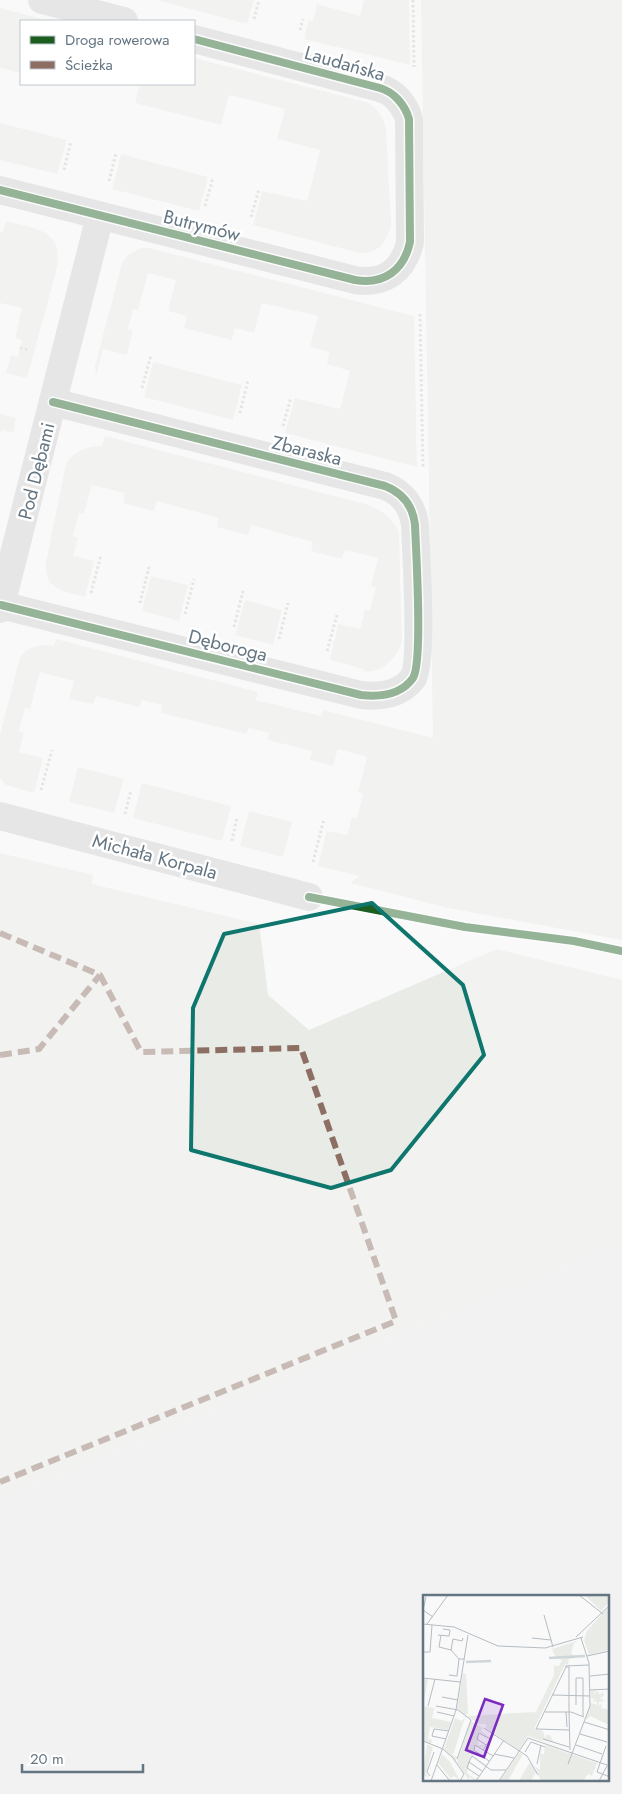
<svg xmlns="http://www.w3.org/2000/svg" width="622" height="1794" viewBox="0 0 622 1794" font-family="Jost,sans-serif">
<rect width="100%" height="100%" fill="#f9f9f9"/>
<path fill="#e8e9e9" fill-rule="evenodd" d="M622,1242V1794H0V1500ZM424,1596H608V1780H424Z"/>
<g fill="#e8ebe6">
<polygon points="160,0 254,0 247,24 160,1"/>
<polygon points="364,0 409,0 410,65 304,39 309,20 313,21 317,4 360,16"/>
<path d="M421,0H622V940L448,908L350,883L360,876L318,866L327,831L347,835L352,817L357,818L363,794L358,792L367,757L338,749L333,766L310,760L312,751L268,740L269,733L249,728L246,734L161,713L162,705L142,700L139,707L96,696L93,704L69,699L74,681L40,672L30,709L25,708L19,731L24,732L19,752L43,758L34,793L6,785L0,778V735L20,657C27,646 43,643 54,646L56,639L258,692L256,700L321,716L323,710L433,738Z"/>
<polygon points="0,8 51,21 21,21 21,73 0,68"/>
<path d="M194,58L366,102C377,107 384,118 386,130L391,224C388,241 378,255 359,253L253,225L262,191L307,201L320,150L277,139L285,109L229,95L221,125L135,103L140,84H194Z"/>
<polygon points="0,123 67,140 57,174 0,160"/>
<polygon points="121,154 208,177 199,211 112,189"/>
<path d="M6,221C36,229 63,229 57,268L27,378L6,373L11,355L18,357L22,340L15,338L22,308L0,303V231L3,232Z"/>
<polygon points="141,248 149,248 414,316 417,467 285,433 295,398 340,409 350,371 327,364 329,352 310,347 318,316 262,303 254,333 235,328 232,340 184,328 187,316 168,311 176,280 148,273 138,310 133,309 128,329 133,331 127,355 103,349 96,376 95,366 122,263 129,254"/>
<polygon points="153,362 242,385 233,420 144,397"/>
<polygon points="0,414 16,418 13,433 2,430 1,433 0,433"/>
<path d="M105,436L365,504C381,509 392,517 399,533L402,640C399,657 381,675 363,671L364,669L330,660L338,624L360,629L365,610H370L376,587L371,586L378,558L345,550L342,559L311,551L313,542L251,525L248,535L217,527L219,518L157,501L154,511L123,503L125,493L92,485L84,514L79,513L73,536L78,538L73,556L94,561L85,597C63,591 44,590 46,562L66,464C73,451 88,446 102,446Z"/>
<polygon points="151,576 188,585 179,621 142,611"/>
<polygon points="245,600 282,610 273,645 235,635"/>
<polygon points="78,767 124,779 114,813 69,802"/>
<polygon points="142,783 231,806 222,841 133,818"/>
<polygon points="249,811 292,822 283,857 240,846"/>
<polygon points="0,853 93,875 92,884 259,924 268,995 309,1030 497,949 622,980 622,1242 0,1500"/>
</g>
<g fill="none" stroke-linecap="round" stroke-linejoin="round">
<g stroke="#cbcccd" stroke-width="3" stroke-dasharray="2.5 2.5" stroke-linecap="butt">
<polyline points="413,0 414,67"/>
<polyline points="254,19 259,0"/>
<polyline points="300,30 303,19"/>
<polyline points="64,170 71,141"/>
<polyline points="109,181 116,153"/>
<polyline points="205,206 213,178"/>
<polyline points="251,217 259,189"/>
<polyline points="420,314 423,469"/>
<polyline points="20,348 29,350"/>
<polyline points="142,388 151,355"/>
<polyline points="240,413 248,380"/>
<polyline points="283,426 291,397"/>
<polyline points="91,593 101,555"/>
<polyline points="140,603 149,567"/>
<polyline points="185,614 194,579"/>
<polyline points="234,627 243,591"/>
<polyline points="279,639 288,603"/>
<polyline points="327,651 337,615"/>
<polyline points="41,790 52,750"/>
<polyline points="125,814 131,790"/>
<polyline points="232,841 237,817"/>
<polyline points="313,862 324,819"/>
</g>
<g stroke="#cecfd0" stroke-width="28">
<polyline points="42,0 124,21"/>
<path d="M0,190L355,280C384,285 404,270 410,242L409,119C405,105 394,92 380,88L194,39"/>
<path d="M1,605L361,695C379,697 401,695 413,678C423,662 416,551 415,525C413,507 403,493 385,486L53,402"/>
<polyline points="0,609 100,216"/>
<polyline points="0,816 309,897"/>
</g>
<g stroke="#8d6e63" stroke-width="6" stroke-dasharray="12 6" stroke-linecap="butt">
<polyline points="0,933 100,975 141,1052 301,1048 396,1321 0,1482"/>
<polyline points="0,1055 39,1049 100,975"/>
</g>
<defs>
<g id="cycleway">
<path d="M0,190L355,280C384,285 404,270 410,242L409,119C405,105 394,92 380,88L194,39"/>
<path d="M1,605L361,695C379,697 401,695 413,678C423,662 416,551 415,525C413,507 403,493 385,486L53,402"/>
<polyline points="309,897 465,927 574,941 622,951"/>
</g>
</defs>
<use href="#cycleway" stroke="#fff" stroke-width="11"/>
<use href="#cycleway" stroke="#1b5e20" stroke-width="8"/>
</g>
<path d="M0 0H622V1794H0ZM372,903L463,985L484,1055L391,1170L331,1188L191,1150L193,1008L224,934Z" fill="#f9f9f9" fill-opacity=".55" fill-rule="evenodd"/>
<path fill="none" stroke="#0f766e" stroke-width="4" stroke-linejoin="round" d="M372,903L463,985L484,1055L391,1170L331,1188L191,1150L193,1008L224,934Z"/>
<g text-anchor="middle" stroke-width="5" stroke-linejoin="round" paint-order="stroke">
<g font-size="19" fill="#657683" stroke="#fff">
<text transform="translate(345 63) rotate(16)" y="7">Laudańska</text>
<text transform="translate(202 225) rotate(14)" y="7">Butrymów</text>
<text transform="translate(307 450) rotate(14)" y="7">Zbaraska</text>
<text transform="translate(36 471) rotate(-76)" y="7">Pod Dębami</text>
<text transform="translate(228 645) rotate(14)" y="7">Dęboroga</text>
<text transform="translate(155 856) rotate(15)" y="7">Michała Korpala</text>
</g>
</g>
<g transform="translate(423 1595)">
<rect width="186" height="186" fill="#f9f9f9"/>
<path d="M162,0H185L186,7L178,16ZM186,11V55L166,60L161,45L164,36ZM157,45L151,48L148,58L153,63L146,64L145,69L149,70L142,69L111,134L120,136L122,144L123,140H127L131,148L120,145V146L130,150L105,141L96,155L63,133V129H56L44,121L113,117L131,80V71H136L139,65L133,63L129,54ZM40,78L43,79L45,119L41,120L34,113ZM0,84H5L0,111L11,113L9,123L28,127L25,135L7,132L5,144L9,145L8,149L0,145ZM173,95L170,99L175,96L177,100L180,96L181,101L177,103L182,106L176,107V111L179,108L178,113L186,115V130L167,121L162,126L168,108L174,110V107L168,106L173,105L168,103V96ZM42,122L30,160L34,162L33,166L21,154L32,123L39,126ZM48,126L60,133L58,136L66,142L69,140L66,143L56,137L55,150H62L59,153L52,149L50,161L62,169L65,167L62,170L48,160L44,178L52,184L55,182L52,185L46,182V186L34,167ZM4,149L10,152L3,178L5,183L0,179ZM122,150L174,168L169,181L165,179L160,186H118L112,171L117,175V160L119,152L118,159H121ZM96,158L100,159L85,186H77ZM19,159L27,167L37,186L31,181L28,183L32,186H30L15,168ZM107,167L113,177L108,186H96Z" fill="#e8ebe6"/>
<path fill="none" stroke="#ced6d9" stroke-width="2.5" d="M126,63L162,61M43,67L68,66"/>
<path fill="none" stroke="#b5bdc3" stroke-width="1" d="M156,0L180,19M3,2L0,15L10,22M121,20L130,52M0,29L31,32L75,51L122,53L160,42M4,29L25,0M15,40L26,41L27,35L20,34M18,40L16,52L28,55M153,42L187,10M40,43L39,46L30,44L28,55L36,64H41M109,43L128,45M1,57H7L9,30M164,61L187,56M142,71L166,70M26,80L34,81L36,64M167,81L187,79M0,83L37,87M167,95L187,94M129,100L167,101M19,102L35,105M153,110V83H160V121M5,111L12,84M13,111L35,115L48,125L34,164M14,117L31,121M122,117H148L161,122M143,117L144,132M146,117L147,155M161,127L187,135M61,133L104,161L115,180M146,135L113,134L143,72H146V117M157,139L184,147M23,144L9,141L11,134L26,136M120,144L146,152M0,146L20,154L30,163L41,179L37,186M63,150L54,144L56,138L67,144M153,150L179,159M183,151L174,177L187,182M60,155L71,139M102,157L108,147L122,152M71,159L91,163M66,166L51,155L52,150L70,161M46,167L49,161L68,175H83M46,167L44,173L56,181M46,167L59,176M114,169L118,150M145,169L167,111L166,68L158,43M14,170L27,186M7,181L4,177L11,157M8,186L33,115L45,40M53,186L81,145M76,186L105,143L187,171M176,186L184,171"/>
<path fill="#7b2cbf" fill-opacity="0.15" stroke="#7b2cbf" stroke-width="2.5" d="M62,104L80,110L61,162L43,155Z"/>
<rect width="186" height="186" fill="none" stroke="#657683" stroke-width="2.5"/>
</g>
<rect x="20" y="20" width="175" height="65" fill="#ffffff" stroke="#c1c8cd"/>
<rect x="30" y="36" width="25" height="8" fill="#1b5e20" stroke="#c1c8cd"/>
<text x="65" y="45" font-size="15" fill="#657683">Droga rowerowa</text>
<rect x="30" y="61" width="25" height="8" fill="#8d6e63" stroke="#c1c8cd"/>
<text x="65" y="70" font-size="15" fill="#657683">Ścieżka</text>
<path d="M22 1764v8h121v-8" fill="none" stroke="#657683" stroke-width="2.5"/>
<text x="30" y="1764" font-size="15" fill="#657683" stroke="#ffffff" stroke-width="4" paint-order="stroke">20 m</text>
</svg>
